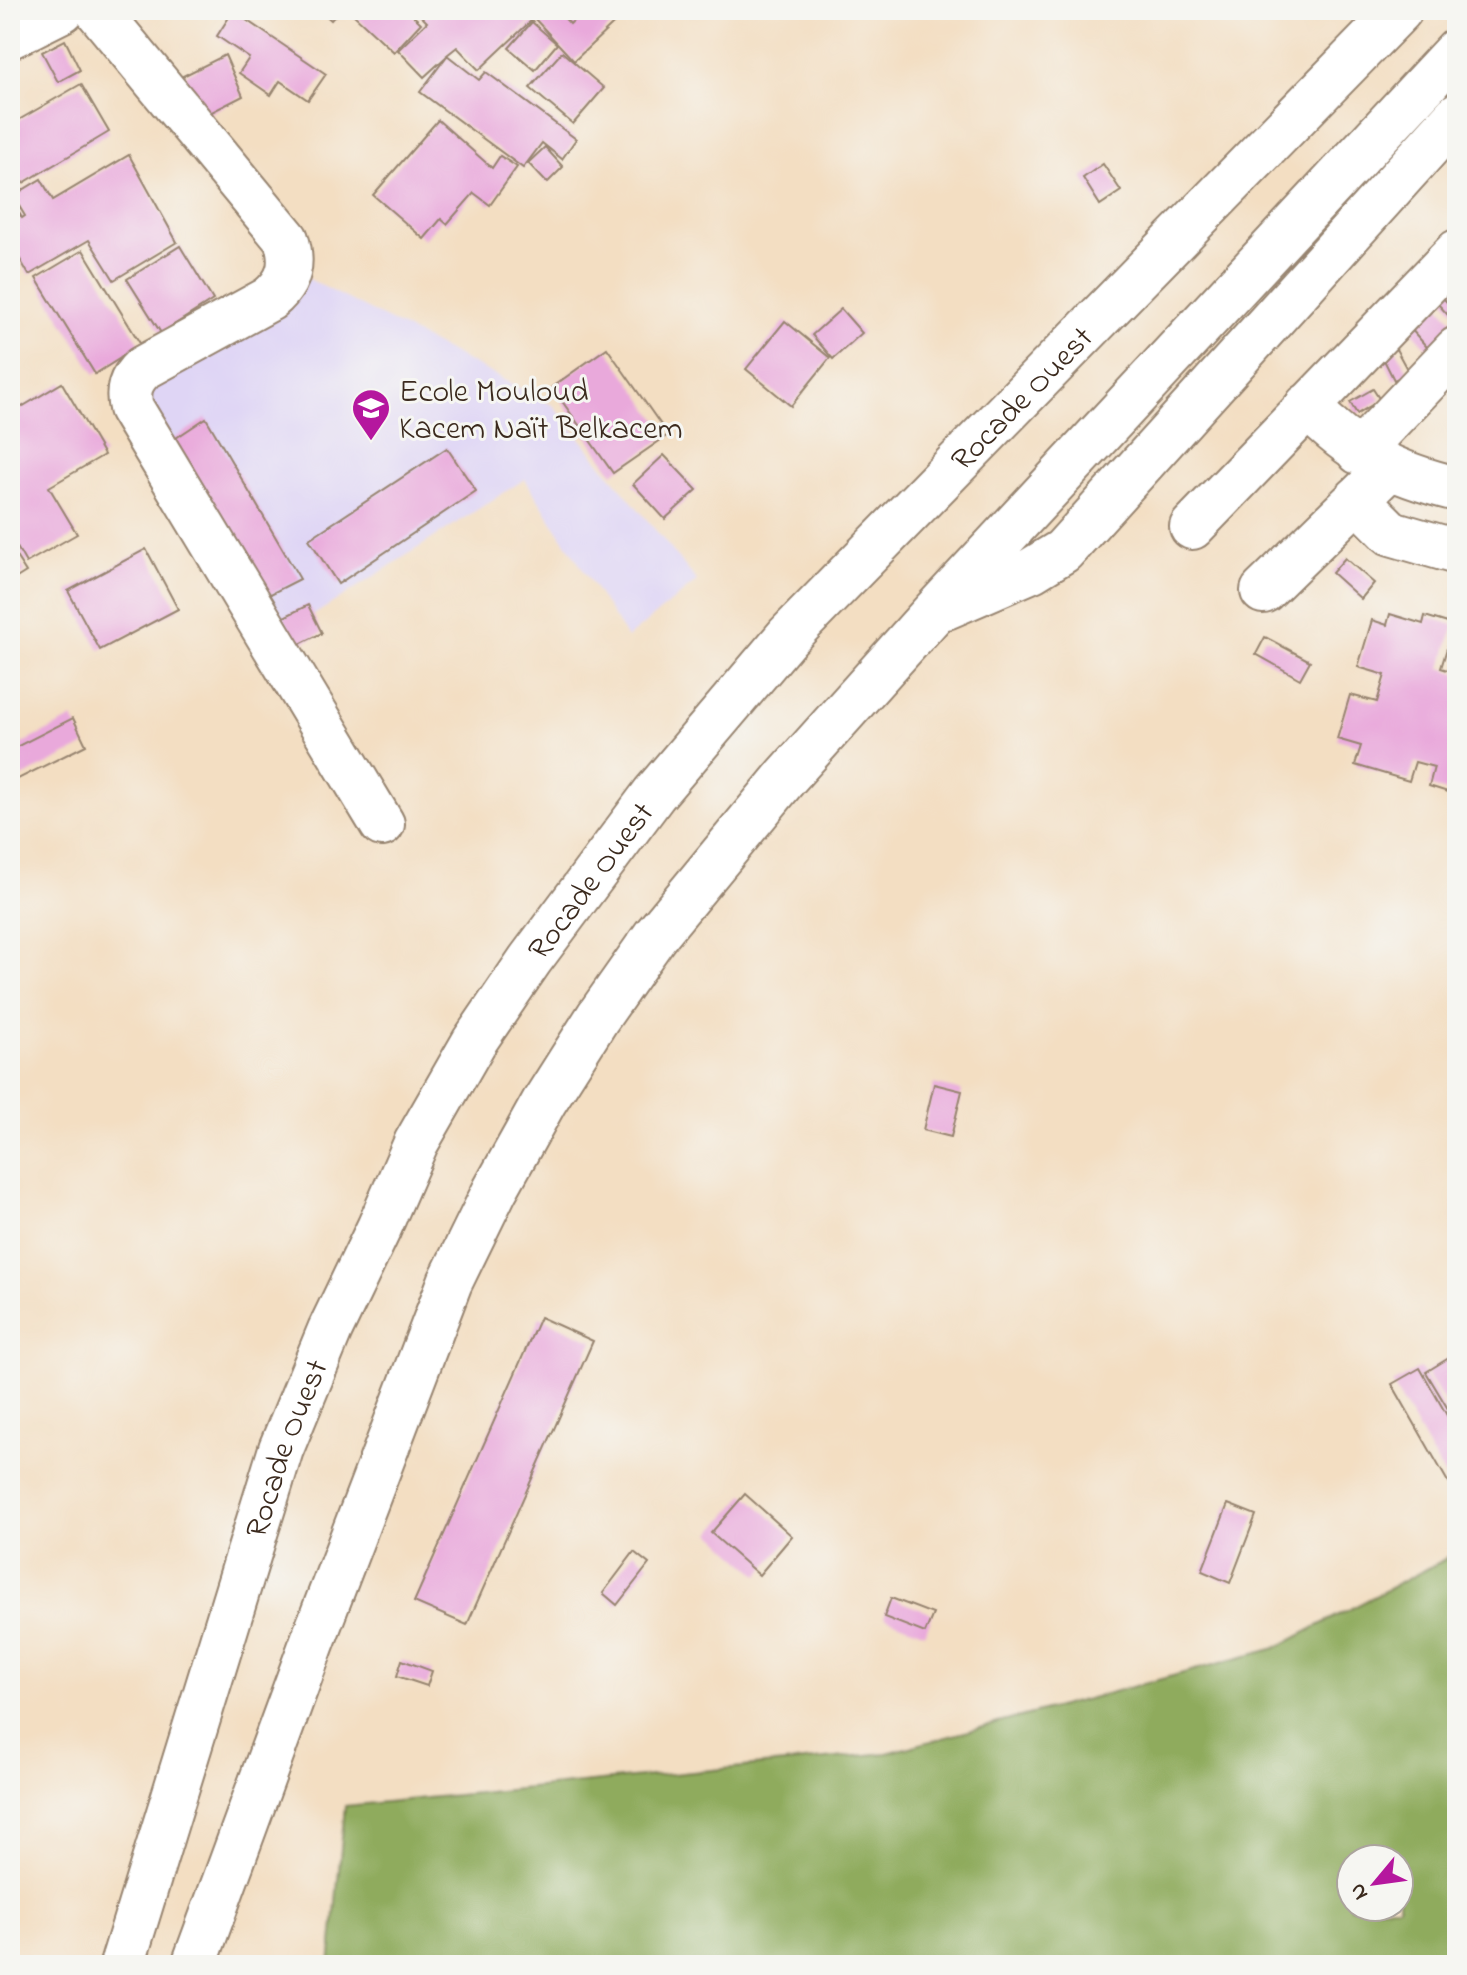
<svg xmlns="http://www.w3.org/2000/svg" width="1467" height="1975" viewBox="0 0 1467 1975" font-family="'Indie Flower',sans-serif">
<rect width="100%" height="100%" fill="#f6f6f2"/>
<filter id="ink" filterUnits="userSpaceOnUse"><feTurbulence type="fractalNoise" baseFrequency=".0125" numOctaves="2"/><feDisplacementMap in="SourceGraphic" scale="16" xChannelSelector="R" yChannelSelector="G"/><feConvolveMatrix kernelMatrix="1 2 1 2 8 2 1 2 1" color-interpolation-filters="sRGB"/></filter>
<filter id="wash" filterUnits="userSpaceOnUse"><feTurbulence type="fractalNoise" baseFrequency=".006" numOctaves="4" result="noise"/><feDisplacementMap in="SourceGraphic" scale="32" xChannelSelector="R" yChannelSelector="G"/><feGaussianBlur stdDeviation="1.8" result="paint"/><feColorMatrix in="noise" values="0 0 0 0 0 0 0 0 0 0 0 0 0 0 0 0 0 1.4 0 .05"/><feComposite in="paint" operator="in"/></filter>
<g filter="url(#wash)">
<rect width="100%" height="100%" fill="#f3dec2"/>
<polygon fill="#dfd5f5" points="307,278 554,406 697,581 627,638 525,479 275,640 126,386"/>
<path fill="#8fab5d" stroke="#656a3e" stroke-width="2" fill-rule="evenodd" d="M1457,1553V1965H330L345,1806L887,1753L1276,1648ZM1351,1859H1399V1907H1351Z"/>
<g id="blocks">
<g fill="#e9a9db">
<polygon points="320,10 340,10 331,20"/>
<polygon points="358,10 407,10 421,23 394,52 354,15"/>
<polygon points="415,10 557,10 570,24 584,10 628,10 574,61 534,18 479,70 457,47 447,55 479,80 486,72 576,139 562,159 542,143 523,168 420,92 447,56 424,77 398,50 427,22"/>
<polygon points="233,11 326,74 308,100 280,81 271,95 239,73 249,58 217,36"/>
<polygon points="532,22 557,44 535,70 509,48"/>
<polygon points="65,40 80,70 58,82 42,52"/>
<polygon points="562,52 604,88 573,124 530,88"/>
<polygon points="225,55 243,96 202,117 181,77"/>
<polygon points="81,84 109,132 10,191 10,125"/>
<polygon points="438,120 492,168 500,156 517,167 490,205 474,193 447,224 441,219 424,239 373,195"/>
<polygon points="545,147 563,167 547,183 528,163"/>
<polygon points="129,155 177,242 114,280 89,240 29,275 10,242 10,197 22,218 25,216 13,196 41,179 53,200"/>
<polygon points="1103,164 1121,191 1100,205 1083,178"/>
<polygon points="180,246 213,300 161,333 127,279"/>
<polygon points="83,250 141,345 95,374 36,278"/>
<polygon points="1457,268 1457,314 1434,287"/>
<polygon points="1438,304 1457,325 1457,334 1434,355 1410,328"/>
<polygon points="841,309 862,333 833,359 812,335"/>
<polygon points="785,321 830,358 791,406 746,369"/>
<polygon points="607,348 668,435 613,473 552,387"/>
<polygon points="1396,349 1409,373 1394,380 1382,356"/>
<polygon points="62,383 104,455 49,487 77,534 26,563 10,535 10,414"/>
<polygon points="1373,389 1380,400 1357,414 1350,402"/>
<polygon points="206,418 300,579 255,602 164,446"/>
<polygon points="447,448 476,491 338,584 309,539"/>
<polygon points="664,455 697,490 665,519 633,484"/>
<polygon points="10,547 26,572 10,582"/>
<polygon points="146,549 178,609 100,650 68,591"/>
<polygon points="1345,558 1374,583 1361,599 1332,573"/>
<polygon points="308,605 322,633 298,645 284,617"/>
<polygon points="1390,614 1423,624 1425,616 1454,625 1441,668 1457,673 1457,795 1429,786 1434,767 1415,762 1409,781 1355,765 1361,746 1337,739 1350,695 1377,702 1385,675 1358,667 1372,620 1387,625"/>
<polygon points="1265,637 1310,661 1300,679 1256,654"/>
<polygon points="73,718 86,745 10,783 10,750"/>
<polygon points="934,1084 962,1091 951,1137 923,1130"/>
<polygon points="540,1317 593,1341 467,1625 414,1602"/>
<polygon points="1457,1353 1457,1424 1426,1372"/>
<polygon points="1420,1368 1457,1433 1457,1477 1448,1482 1392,1384"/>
<polygon points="745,1494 792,1536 759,1575 711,1533"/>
<polygon points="1228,1504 1256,1515 1230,1583 1202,1571"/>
<polygon points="634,1552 649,1564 617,1605 603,1593"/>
<polygon points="891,1598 933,1614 925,1633 884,1617"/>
<polygon points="402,1660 432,1671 427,1686 397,1676"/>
</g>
</g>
</g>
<g filter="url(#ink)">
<use href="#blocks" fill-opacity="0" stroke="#978470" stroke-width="2"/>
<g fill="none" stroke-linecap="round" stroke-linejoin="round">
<defs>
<g id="minor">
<path d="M97,10L286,239C294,264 290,282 269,299L143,368C130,380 127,391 131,408L382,824"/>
<path d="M1307,406C1352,453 1394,474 1457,489"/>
<polyline points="1359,452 1457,349"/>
<polyline points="1357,499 1391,533 1457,552"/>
<polyline points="1192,527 1457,252"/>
<polyline points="1263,591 1389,468"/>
</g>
<polyline id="major" points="10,36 62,10"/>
<g id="highway">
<polyline points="946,607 1032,570 1063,551 1457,115"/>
<path id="s1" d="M122,1965L281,1449L330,1330L379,1228L416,1143L474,1042L530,960L654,794L788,636L1400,10"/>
<polyline points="194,1965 312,1643 450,1282 495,1190 544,1102 598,1017 655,936 786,777 933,613 1457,50"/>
</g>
</defs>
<use href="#minor" stroke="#978470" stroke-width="48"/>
<use href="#major" stroke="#978470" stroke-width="48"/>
<use href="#highway" stroke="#978470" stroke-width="48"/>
<use href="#minor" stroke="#fff" stroke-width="44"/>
<use href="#major" stroke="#fff" stroke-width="44"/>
<use href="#highway" stroke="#fff" stroke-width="44"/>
</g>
</g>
<defs>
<symbol id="school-pin" viewBox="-11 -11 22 30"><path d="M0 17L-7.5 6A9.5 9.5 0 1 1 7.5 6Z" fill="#b5179e" stroke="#f6f6f2"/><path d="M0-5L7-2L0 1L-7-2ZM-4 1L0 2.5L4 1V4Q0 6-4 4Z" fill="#fff"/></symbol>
</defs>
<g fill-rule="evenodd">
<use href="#school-pin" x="349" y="386" width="44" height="60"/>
</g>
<g text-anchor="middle" stroke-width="6" stroke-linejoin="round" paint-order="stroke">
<g font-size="32" fill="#3b2a1e" stroke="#f6f6f2" text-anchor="start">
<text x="399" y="401">Ecole Mouloud<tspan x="399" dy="37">Kacem Naït Belkacem</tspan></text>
</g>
<g font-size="32" fill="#3b2a1e" stroke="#f6f6f2">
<text dy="11" stroke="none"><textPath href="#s1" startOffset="1838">Rocade Ouest</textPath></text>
<text dy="11" stroke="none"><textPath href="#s1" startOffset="1190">Rocade Ouest</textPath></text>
<text dy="11" stroke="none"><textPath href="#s1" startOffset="542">Rocade Ouest</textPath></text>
</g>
</g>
<rect width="1467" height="1975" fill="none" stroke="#f6f6f2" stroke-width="40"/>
<g transform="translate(1375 1883) rotate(241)"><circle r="38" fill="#f6f6f2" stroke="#aba49d" stroke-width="2"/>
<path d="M0-6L14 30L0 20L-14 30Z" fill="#b5179e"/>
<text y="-12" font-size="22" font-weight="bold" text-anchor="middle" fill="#3b2a1e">N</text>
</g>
</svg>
